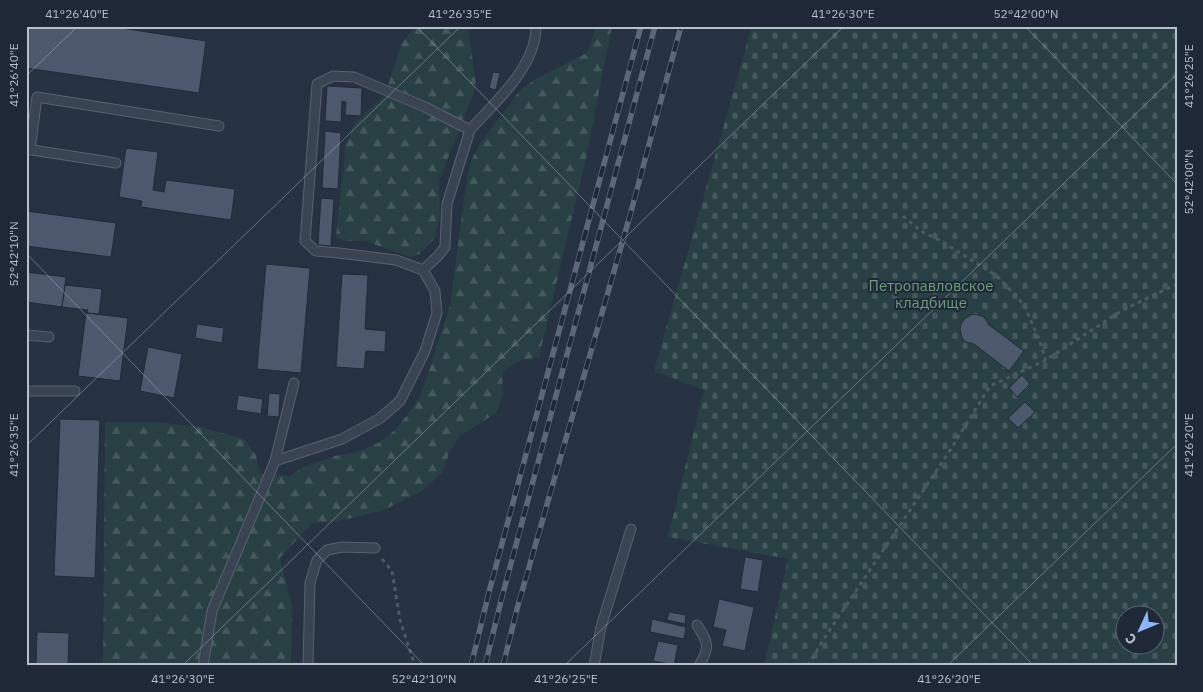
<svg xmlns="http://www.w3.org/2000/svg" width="1203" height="692" viewBox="0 0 1203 692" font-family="'IBM Plex Sans',sans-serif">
<defs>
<pattern id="forest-firs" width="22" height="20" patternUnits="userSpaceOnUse" patternTransform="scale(1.25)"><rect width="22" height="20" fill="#283f43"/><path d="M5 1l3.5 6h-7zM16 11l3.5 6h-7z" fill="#45595d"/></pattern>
<pattern id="cemetery-stones" width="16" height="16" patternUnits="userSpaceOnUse" patternTransform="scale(1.25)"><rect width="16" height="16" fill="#283f43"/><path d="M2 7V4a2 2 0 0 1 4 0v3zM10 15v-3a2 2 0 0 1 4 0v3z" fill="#45595d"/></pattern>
</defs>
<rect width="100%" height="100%" fill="#263142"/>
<g fill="url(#forest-firs)">
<polygon points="415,26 465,26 469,31 476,87 439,181 440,217 434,239 420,254 410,257 365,241 344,241 336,236 346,143 355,123 385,95 402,43"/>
<polygon points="595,26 612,26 587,154 539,357 518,361 502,373 503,394 496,413 460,436 449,453 443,472 422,491 382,511 334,522 312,523 280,558 292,606 291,666 103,666 105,422 158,422 201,427 244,439 256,455 260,473 290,476 303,467 335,456 357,452 378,443 395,430 408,414 421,395 450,305 466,184 471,161 482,140 521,89 539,77 587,53 594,33"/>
</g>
<path fill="url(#cemetery-stones)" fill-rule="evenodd" d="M752,26H1177V666H764L788,559L668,537L704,390L654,371ZM1126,614H1156V644H1126Z"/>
<g fill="#4c586b" stroke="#212a39">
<polygon points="26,26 108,26 206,41 199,93 26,68"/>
<polygon points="493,72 500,73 496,90 489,88"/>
<polygon points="327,86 362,88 361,116 345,115 346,102 342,101 341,122 325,121"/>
<polygon points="325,131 341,133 338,189 322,188"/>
<polygon points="126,148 158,152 153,190 164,192 166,180 235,189 231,220 141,207 142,201 119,197"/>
<polygon points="321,198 334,199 331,246 318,245"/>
<polygon points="26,211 116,223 111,257 26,246"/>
<polygon points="266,264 310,268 301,373 257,369"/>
<polygon points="26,272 66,277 62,307 26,302"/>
<polygon points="342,274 368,275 365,329 386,331 385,352 366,351 364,369 336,367"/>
<polygon points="65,285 102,289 99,314 87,313 88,310 62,307"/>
<polygon points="86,313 128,318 120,381 78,376"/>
<polygon points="973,314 978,315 984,317 989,325 1024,351 1009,371 974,344 966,342 962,338 960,329 961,324 964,319"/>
<polygon points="197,324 224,328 222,343 195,338"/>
<polygon points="148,347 182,354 174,398 140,391"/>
<polygon points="1022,375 1030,384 1017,397 1009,388"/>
<polygon points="269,393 280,394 279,417 267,416"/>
<polygon points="238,395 263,399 261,414 236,410"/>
<polygon points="1025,402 1035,412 1018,428 1008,418"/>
<polygon points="60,419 100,420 95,578 54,576"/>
<polygon points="745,557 763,560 758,592 740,589"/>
<polygon points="719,599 754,607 745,651 722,646 726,630 713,627"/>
<polygon points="669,612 686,615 685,624 667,620"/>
<polygon points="652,619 686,627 684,639 650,632"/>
<polygon points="37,632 69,633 68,666 36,666"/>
<polygon points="658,641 678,645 674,665 653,661"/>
</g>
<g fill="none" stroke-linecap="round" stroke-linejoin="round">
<defs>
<g id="service">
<path d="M470,130C495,102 537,66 536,26"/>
<polyline points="26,149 116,163"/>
<polyline points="30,150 37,97 219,126"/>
<polyline points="26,335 49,337"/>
<polyline points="26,391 75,391"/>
<polyline points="275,461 342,439 379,419 400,401 425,351 437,313 435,291 423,270 396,260 339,253 316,251 305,241 317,84 333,76 354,77 425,107 470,130 447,204 445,247 438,256 423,270"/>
<path d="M697,625C709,644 710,647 699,666"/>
<polyline points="203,666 212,611 275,461 294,383"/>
<polyline points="308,666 310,583 317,560 327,550 342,547 375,548"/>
<polyline points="594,666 601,627 631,529"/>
</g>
</defs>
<use href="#service" stroke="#58616f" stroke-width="11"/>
<g stroke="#465c60" stroke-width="3" stroke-dasharray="4 4" stroke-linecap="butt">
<polyline points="903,216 921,231 941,241 997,276 1024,305 1038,337 1046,360"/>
<polyline points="382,559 392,571 400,620 415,666"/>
<polyline points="808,666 823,640 949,452 990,386 1046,360 1121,311 1177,284"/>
</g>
<use href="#service" stroke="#3a4352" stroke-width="9"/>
<defs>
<g id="rail">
<polyline points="471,666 489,592 641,26"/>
<polyline points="485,666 502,597 655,26"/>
<polyline points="503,666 517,609 629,219 681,26"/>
</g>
</defs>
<use href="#rail" stroke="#5c6779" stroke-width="5.5"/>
<use href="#rail" stroke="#1f2837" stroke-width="4" stroke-dasharray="11" stroke-linecap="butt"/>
</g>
<path fill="none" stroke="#b7bfcc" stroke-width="1" stroke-opacity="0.45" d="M416,26L1034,666M1025,26L1177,184M26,76L78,26M26,253L425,666M26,446L461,26M182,666L844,26M564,666L1177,74M947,666L1177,444"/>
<g text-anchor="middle" stroke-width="4" stroke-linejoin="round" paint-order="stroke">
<g font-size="15" fill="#6e9d7a" stroke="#1f2837">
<text x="931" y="291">Петропавловское<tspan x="931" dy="17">кладбище</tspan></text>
</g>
</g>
<rect width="1203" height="692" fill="none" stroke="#1f2837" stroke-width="55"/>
<g transform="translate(1140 630) rotate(226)"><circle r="24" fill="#1f2837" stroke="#5c6473"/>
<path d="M0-4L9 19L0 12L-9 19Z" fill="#8eb5fa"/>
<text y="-8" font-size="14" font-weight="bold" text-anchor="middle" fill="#b7bfcc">С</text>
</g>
<rect x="28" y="28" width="1148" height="636" fill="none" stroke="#b7bfcc" stroke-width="2"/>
<g font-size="12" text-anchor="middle" fill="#b7bfcc">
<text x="77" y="18">41°26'40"E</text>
<text x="460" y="18">41°26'35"E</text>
<text x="843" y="18">41°26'30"E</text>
<text x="1026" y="18">52°42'00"N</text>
<text transform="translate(14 75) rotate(-90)" y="4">41°26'40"E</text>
<text transform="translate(1189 76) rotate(-90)" y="4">41°26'25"E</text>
<text transform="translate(1189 182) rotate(-90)" y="4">52°42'00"N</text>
<text transform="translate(14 254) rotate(-90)" y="4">52°42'10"N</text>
<text transform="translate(14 445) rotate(-90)" y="4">41°26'35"E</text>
<text transform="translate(1189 445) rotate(-90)" y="4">41°26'20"E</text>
<text x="183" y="683">41°26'30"E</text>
<text x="424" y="683">52°42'10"N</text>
<text x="566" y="683">41°26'25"E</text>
<text x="949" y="683">41°26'20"E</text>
</g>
</svg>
